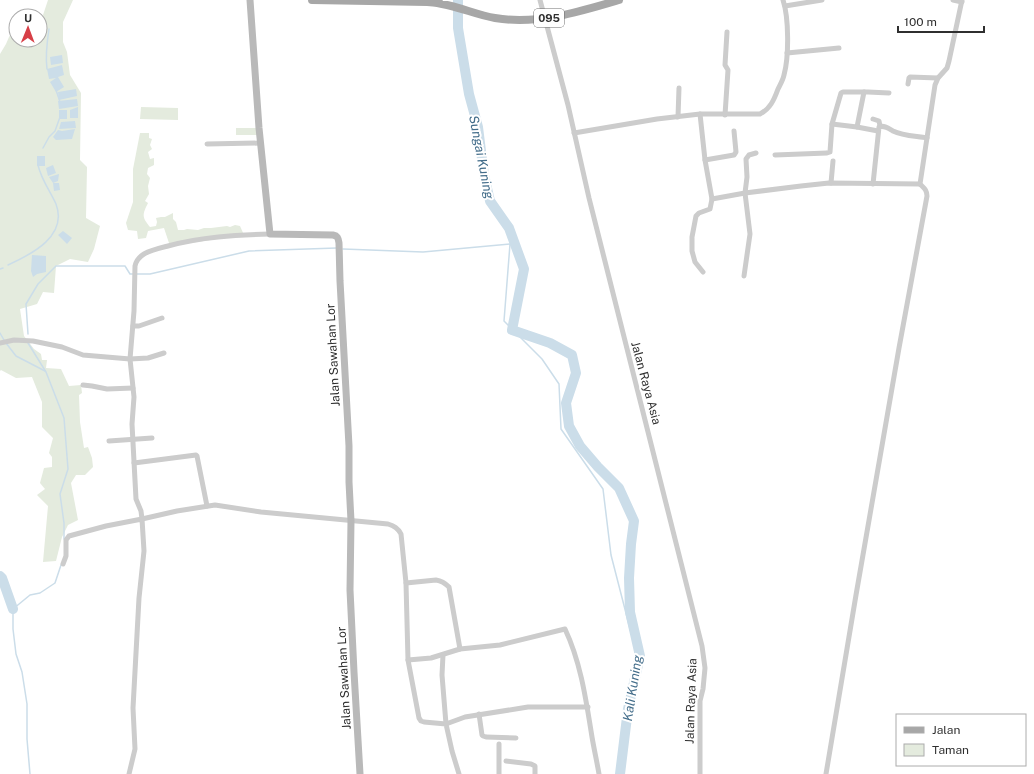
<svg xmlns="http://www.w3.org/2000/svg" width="1034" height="774" viewBox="0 0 1034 774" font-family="'Public Sans',sans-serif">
<rect width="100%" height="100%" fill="#fff"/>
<g fill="#e4ebde">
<polygon points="48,0 73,0 63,22 63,42 67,52 70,75 81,93 80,160 87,167 86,218 100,226 94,249 88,262 70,259 56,266 54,293 43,292 37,304 20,309 24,336 34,349 41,354 42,360 47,360 46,368 61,369 69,386 81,385 82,393 79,395 80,422 84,448 88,447 92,458 93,467 85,475 76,475 71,483 78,520 68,525 62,537 56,561 43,562 48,506 37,495 45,489 40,483 44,468 52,467 52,457 49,453 53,438 42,427 42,402 32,377 16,378 1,370 0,371 0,54 6,44 9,37 16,27 16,40 40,40 40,24"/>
<polygon points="141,107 178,108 178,120 140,119"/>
<polygon points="236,128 259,128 260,135 236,135"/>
<path d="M140,133H149V138L152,139L150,145L152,149L148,152L150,159L154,158V165L148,168L147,174L150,178L148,186L149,194L145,201L148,203C142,215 142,217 150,227L156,226L157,222L156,218L161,217H165L173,213V219L176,222L178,230H184L187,229L198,230L204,228H211L227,226L230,227L235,225L240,226L244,235L170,246L164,228L148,231L146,238L138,239L137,231L128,230L126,223L133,202V169Z"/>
</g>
<g fill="#cbdde9">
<polygon points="62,55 63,63 51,65 50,57"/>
<polygon points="62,65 64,75 58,77 64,87 56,92 50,82 56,78 49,79 47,69"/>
<polygon points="76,89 77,96 59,100 58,92"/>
<polygon points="77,99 78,106 59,109 58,101"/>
<polygon points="78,107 78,118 70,118 70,110"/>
<rect x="59" y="110" width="8" height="9"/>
<polygon points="75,121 76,128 59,129 61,122"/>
<polygon points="75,129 72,139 56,140 53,137 58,130 62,131"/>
<rect x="37" y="156" width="8" height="10"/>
<polygon points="53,165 56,173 48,176 46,168"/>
<polygon points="59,174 58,181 53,183 59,183 60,190 54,191 53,183 49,177"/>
<polygon points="63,231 72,238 67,244 58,235"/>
<polygon points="32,255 46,256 46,272 37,274 33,277 31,271"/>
</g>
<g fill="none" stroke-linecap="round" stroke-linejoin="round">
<g stroke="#cbdde9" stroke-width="1.5">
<path d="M47,69C45,55 47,42 49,29"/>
<polyline points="56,90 60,102"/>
<polyline points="43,148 49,137 55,131 60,117"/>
<polyline points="343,249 423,252 510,244 504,321 542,359 559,384 561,429 603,489 611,555 637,656 636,661"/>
<path d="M8,265C32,254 68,236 56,204C50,191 41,179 38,165"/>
<polyline points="0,269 3,268"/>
<polyline points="0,333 4,340"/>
<polyline points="28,334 26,304 38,284 56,266 125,266 130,274 150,274 249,251 337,248"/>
<polyline points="6,343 16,356 45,371"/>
<polyline points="28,343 46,372 64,418 68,469 60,494 64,523 64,539"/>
<polyline points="30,774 27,739 27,704 22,672 16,654 13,629 13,609 30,595 40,593 55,583 61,565"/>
</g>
<g stroke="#cbdde9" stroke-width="10">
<polyline points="458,0 458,28 469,94 478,127 484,175 490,201 509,228 524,269 512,330 550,343 572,355 576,373 566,403 569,426 580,446 598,467 619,488 634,521 631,544 629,578 630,612 640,656 628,709 620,774"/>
<polyline points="0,576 2,578 13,609"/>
</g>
<g stroke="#ccc" stroke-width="5">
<polyline points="540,0 568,105 589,198 702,646 705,668 703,689 700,701 700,774"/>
<polyline points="953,0 962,2"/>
<polyline points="785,6 822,0"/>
<polyline points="787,53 839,48"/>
<polyline points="908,84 909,78 910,77 938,78"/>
<polyline points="700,114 705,160 712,199 710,209 699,213 696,216 692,237 692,251 695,262 703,272"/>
<polyline points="725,115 728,70 725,65 727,32"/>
<polyline points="678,117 679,88"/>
<polyline points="873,119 879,121 880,126"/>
<polyline points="832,124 857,127 878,131"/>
<polyline points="857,127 864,92"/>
<path d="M574,133L657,119L700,114H760C770,109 774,100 778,89C780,85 783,80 784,75C789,57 789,18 783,0"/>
<polyline points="207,144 261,143"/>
<polyline points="775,155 827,153 830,152 832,124 841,93 843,92 868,92 889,93"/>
<polyline points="705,160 734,155 736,152 734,131"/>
<polyline points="831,183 833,161"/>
<path d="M873,184L879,127C884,125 888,128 893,131C903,136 916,136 927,138"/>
<polyline points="712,199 745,193 801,186 829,183 920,184"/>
<path d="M270,234C235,235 201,237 168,246C160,248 151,250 144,254C139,257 136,261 135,266L134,311L130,359L134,397L132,424L136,499L141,511L142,519L177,511L215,505L261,512L388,524C394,526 398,528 401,534L406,583L408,660L419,718L421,721L424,722L446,724L452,751L459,774"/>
<polyline points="744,276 750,234 745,193 747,177 746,159 749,155 756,153"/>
<polyline points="133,326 139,326 162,318"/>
<polyline points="0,343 14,340 33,341 62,347 83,355 130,359 148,358 164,353"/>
<polyline points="83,385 92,386 107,389 133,388"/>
<polyline points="109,441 152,438"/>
<polyline points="134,463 196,455 197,456 207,506"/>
<polyline points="63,564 66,556 66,540 69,536 106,526 142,519 144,551 139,598 133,708 135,749 129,774"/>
<path d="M406,583L436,580C442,581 445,583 449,587L460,649"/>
<polyline points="443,655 442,675 446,724 465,717 528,707 588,707"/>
<path d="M408,660L431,658L460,649L500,645L565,629C581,663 586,700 592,737C594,749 597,762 599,774"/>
<polyline points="479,714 482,735 483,736 486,737 516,738"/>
<polyline points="499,744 499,774"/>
<polyline points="506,761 531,764 535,766 535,774"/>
<path d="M826,774L856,595L899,348L927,196C927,190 924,188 920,184L935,85L938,78L947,68L949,61L962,0"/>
</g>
<path stroke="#b9b9b9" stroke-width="7" d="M250,0L259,128L270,234L333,235C338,236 338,238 339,243L340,281L349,446V482L351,521L350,590L354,672L360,774"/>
<path stroke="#a7a7a7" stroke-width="8" d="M312,0L427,2C432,2 437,3 442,4C460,7 477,15 495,18C537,25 579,12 619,0"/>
</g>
<g text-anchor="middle" stroke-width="4" stroke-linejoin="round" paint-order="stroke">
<rect fill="#fff" stroke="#6d6d6d" stroke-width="1" x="534" y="9" width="30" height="18" rx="3"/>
<g font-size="11" font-weight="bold" fill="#2f2f2f">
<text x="549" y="22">095</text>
</g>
<g font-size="12" fill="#2f2f2f" stroke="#fff">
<text transform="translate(333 355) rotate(-93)" y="4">Jalan Sawahan Lor</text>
<text transform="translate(646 383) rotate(75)" y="4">Jalan Raya Asia</text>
<text transform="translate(344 678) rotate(-93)" y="4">Jalan Sawahan Lor</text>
<text transform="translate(691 701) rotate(-88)" y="4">Jalan Raya Asia</text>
</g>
<g font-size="13" font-style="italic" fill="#436d8a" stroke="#fff">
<text transform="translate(482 157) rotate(79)" y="5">Sungai Kuning</text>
<text transform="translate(632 688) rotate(-81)" y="5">Kali Kuning</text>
</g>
</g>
<rect x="896" y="714" width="130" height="52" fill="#ffffff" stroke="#acacac"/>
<rect x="904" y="727" width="20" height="6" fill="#a7a7a7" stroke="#acacac"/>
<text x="932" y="734" font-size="12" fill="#2f2f2f">Jalan</text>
<rect x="904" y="744" width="20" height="12" fill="#e4ebde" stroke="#acacac"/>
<text x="932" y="754" font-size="12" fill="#2f2f2f">Taman</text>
<g transform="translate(28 28) rotate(1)"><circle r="19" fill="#ffffff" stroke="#acacac"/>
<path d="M0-3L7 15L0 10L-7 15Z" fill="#d73f47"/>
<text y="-6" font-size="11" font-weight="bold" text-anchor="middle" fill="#2f2f2f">U</text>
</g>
<path d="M898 26v6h86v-6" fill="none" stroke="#2f2f2f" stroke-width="2"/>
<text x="904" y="26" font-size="12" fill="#2f2f2f" stroke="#ffffff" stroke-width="3" paint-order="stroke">100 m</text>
</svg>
